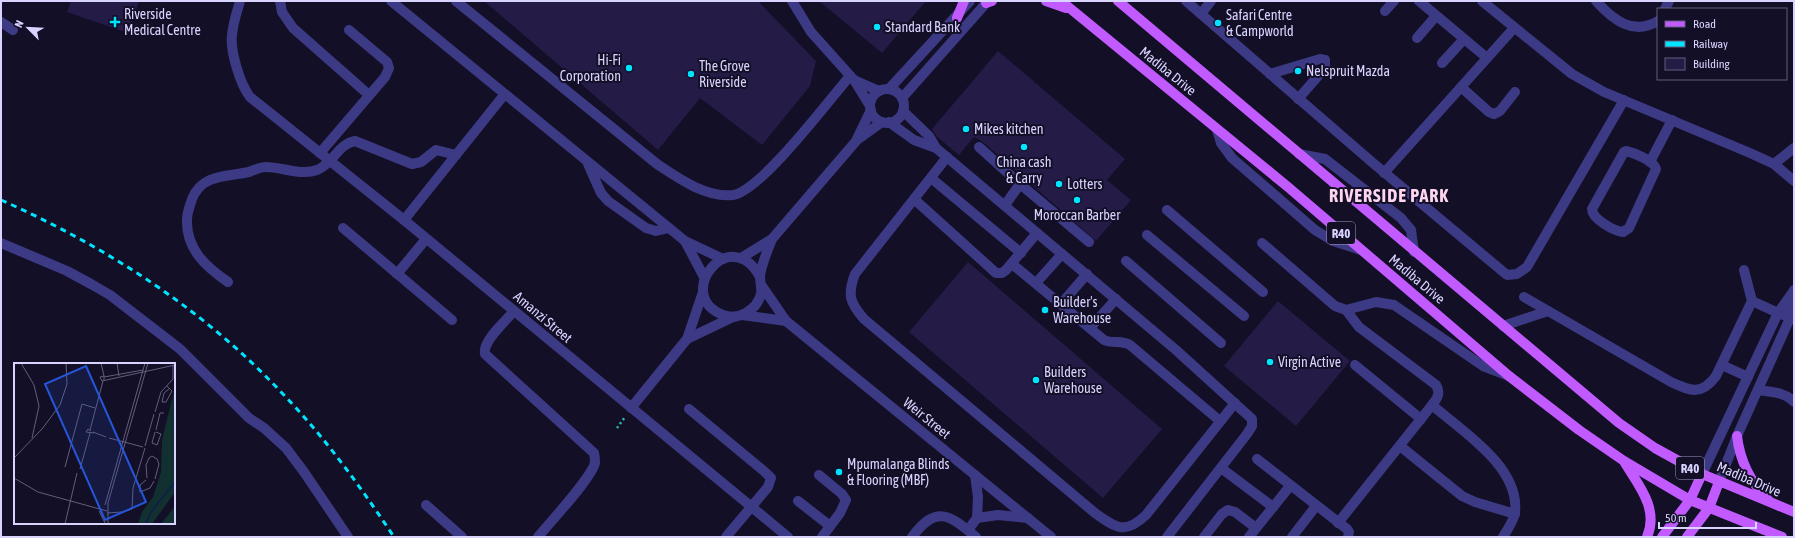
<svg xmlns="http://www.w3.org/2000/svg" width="1795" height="538" viewBox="0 0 1795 538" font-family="'Asap Condensed',sans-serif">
<rect width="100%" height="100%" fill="#130f26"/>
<g fill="#241b47">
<polygon points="71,1 139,1 128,33 67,12"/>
<polygon points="484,1 758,1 816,61 810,86 762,145 700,98 658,150"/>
<polygon points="819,1 926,1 882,53"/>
<polygon points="998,51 1125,159 1107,180 1131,200 1096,241 983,142 974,137 959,155 937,137 932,129"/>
<polygon points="968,262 1162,429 1103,498 909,332"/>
<polygon points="1278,301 1350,361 1296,426 1224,366"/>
</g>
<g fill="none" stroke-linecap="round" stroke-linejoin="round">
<polyline stroke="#2fb8b0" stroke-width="2.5" stroke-dasharray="2 3" stroke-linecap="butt" points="617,428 625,417"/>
<g stroke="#3d3a85" stroke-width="10">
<path d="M240,1C237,12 233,23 232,35C230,51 240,84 250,97L404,220L788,537"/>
<polyline points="280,1 282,12 293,28 369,95"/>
<polyline points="391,1 685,241 723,259"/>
<path d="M456,1L657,164C678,178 706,198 733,195C761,191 829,100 850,76"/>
<polyline points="792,1 811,32 854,80 870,106"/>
<polyline points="1186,1 1373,163 1507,275 1517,274 1527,267 1624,100"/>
<polyline points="1419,1 1487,58"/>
<polyline points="1482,1 1572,74 1604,92 1750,153 1774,164 1794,181"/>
<path d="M1596,1C1613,20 1633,36 1658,21"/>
<polyline points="1665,9 1669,1"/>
<polyline points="1385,11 1394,1"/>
<polyline points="1201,14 1211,1"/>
<polyline points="1,22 13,30"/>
<polyline points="1417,38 1436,16"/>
<polyline points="1442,63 1464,39"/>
<polyline points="1270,74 1320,59 1325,60 1325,68 1298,99"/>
<polyline points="854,80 879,91"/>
<polyline points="1461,87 1489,112 1494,114 1500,111 1515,92"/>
<polyline points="889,89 970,1"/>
<circle cx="887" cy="106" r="17"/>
<polyline points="902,98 988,1"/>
<polyline points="903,111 929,136 936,148 1176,350 1252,419 1252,426 1247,434 1167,537"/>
<polyline points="889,122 914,140 936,148"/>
<polyline points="1217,130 1221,143 1232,158 1315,230 1333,241 1361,250"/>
<polyline points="857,139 871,110"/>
<polyline points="979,147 1020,184 1005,205"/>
<path d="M1626,151C1635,153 1654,161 1656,169L1629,228L1623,232C1614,231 1592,219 1592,209L1624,152Z"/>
<polyline points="320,153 385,77 389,68 387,62 349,30"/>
<polyline points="1299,154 1325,159 1401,218 1411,230 1414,252"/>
<path d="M947,157L855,274C847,295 850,303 864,319L1095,513C1116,528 1125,535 1146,515L1235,403"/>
<polyline points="1650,162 1672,120"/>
<polyline points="588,164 601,193 608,201 646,228 656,231 669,228"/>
<polyline points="1774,164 1794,148"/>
<polyline points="1384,173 1514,28"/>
<polyline points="931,178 1021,253"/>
<polyline points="1020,184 1089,242"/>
<polyline points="914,199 996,273 1002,273 1006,270 1037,233"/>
<polyline points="1167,210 1263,292"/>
<polyline points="404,220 504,95"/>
<polyline points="343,228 452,320"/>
<polyline points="1147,235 1244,316"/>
<polyline points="685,241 704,277"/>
<polyline points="1,243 67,271 91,284 110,295 180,349 249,418 264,428 286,448 304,472 348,537"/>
<polyline points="1262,243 1335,306 1346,310 1376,302 1394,305 1483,366 1509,376"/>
<polyline points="741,258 772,239 857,140 882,122"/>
<polyline points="1126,261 1221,343"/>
<path d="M1012,264L1104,340C1113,344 1121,340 1130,345L1220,421"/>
<polyline points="397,274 426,239"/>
<path d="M760,277C731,222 672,295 723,315C738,321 757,310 761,294C762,288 760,283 760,276C761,266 768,249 772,239"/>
<path d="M228,282C206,267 186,249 187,220C187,212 190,206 192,199C202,174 226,177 249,172C254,170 260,167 266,167C282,167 301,176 317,170C333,164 338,144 355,141L412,164L421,162L436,150L456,155"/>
<polyline points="1036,283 1062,254"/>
<polyline points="762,286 786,321 1051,537"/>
<path d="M1524,297L1671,382C1691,391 1701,396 1716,376L1752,301L1744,270"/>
<polyline points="1752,301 1783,315"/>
<polyline points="1061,304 1087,274"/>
<path d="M514,311C506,321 482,341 485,354L594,453C595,457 595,459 595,463C590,480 551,521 538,537"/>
<polyline points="742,315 786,321"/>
<polyline points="1503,326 1548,311"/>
<polyline points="1090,328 1116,299"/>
<polyline points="687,339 733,317"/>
<polyline points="1355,365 1421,419"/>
<polyline points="1722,365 1748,377"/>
<path d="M1758,390C1770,392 1786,392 1794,402"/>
<path d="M1432,405C1462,431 1520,467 1515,512C1514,521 1507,530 1503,537"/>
<polyline points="631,408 687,339 703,292"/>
<polyline points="689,409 765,472 771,478 768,487 726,537"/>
<polyline points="1400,446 1462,496 1475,502 1515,514"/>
<polyline points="1257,459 1347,529 1349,532 1348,537"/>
<polyline points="1221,468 1273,507"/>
<polyline points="1702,474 1778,313 1793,292"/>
<polyline points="819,475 842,494 846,500 840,513 822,537"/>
<polyline points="1719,482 1737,436 1790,318 1794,290"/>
<polyline points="798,501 830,526"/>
<polyline points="426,505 462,537"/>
<polyline points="977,518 998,515 1028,518"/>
<path d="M1338,523L1432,405C1437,399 1441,393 1436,385L1359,327L1346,310"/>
<polyline points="968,530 977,518 978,497 975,475"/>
<path d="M912,537C936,505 949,514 976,537"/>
<polyline points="1204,537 1222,514 1228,510 1235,512 1256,528"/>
<polyline points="1249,537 1290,486"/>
<polyline points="1292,537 1316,506"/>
</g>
<g stroke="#c25bff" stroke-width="10">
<polyline points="1046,1 1066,8"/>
<polyline points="1061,1 1288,187 1509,376 1579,430 1624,461 1690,500 1782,537"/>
<polyline points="1118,1 1619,423 1655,448 1702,474 1794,512"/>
<polyline points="986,3 992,1"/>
<polyline points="957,18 964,1"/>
<path d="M1737,436C1740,462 1751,483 1769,501"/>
<path d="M1625,463C1639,486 1659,509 1647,537"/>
<polyline points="1662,537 1690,500 1702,474"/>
<polyline points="1687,537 1709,508 1719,482"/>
</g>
<path stroke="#00e5ff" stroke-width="3" stroke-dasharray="6 5" stroke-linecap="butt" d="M1,200C105,246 203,309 281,392C324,436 360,486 394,537"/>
</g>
<g fill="#00e5ff" stroke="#130f26" stroke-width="1.5">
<path d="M113 16h4v4h4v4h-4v4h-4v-4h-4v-4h4z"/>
<circle cx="1218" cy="23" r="4"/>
<circle cx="877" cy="27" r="4"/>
<circle cx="629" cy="68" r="4"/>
<circle cx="1298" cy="71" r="4"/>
<circle cx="691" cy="74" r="4"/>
<circle cx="966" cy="129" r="4"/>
<circle cx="1024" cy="147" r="4"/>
<circle cx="1059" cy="184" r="4"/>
<circle cx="1077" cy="200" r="4"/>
<circle cx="1045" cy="310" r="4"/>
<circle cx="1270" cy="362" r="4"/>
<circle cx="1036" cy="380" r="4"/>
<circle cx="839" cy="472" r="4"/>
</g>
<g text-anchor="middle" stroke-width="4" stroke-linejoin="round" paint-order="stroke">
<g fill="#130f26" stroke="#9e99be" stroke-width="1">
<rect x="1327" y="222" width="28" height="22" rx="3"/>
<rect x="1676" y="457" width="28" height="22" rx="3"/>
</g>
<g font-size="13" font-weight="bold" fill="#d9d4ff">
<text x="1341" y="238">R40</text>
<text x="1690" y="473">R40</text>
</g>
<g font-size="14" fill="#d9d4ff" stroke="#130f26" text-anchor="start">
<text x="124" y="19">Riverside<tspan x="124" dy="16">Medical Centre</tspan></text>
<text x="1226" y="20">Safari Centre<tspan x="1226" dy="16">&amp; Campworld</tspan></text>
<text x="885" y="32">Standard Bank</text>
<text x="621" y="65" text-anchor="end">Hi-Fi<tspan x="621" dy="16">Corporation</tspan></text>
<text x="699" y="71">The Grove<tspan x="699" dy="16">Riverside</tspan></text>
<text x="1306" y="76">Nelspruit Mazda</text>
<text x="974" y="134">Mikes kitchen</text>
<text x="1024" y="167" text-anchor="middle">China cash<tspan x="1024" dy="16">&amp; Carry</tspan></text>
<text x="1067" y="189">Lotters</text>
<text x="1077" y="220" text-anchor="middle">Moroccan Barber</text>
<text x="1053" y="307">Builder's<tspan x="1053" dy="16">Warehouse</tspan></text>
<text x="1278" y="367">Virgin Active</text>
<text x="1044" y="377">Builders<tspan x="1044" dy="16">Warehouse</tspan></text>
<text x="847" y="469">Mpumalanga Blinds<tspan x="847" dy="16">&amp; Flooring (MBF)</tspan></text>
</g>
<g font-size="14" fill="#d9d4ff" stroke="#130f26">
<text transform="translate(1168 71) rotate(39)" y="5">Madiba Drive</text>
<text transform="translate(1417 279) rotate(40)" y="5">Madiba Drive</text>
<text transform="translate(543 317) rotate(40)" y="5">Amanzi Street</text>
<text transform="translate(927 418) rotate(39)" y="5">Weir Street</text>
<text transform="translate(1749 479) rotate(23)" y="5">Madiba Drive</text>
</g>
<g font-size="18" font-weight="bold" letter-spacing="1" fill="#ffd6f0" stroke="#130f26">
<text x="1389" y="202">RIVERSIDE PARK</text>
</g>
</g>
<g transform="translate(14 363)">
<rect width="161" height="161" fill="#130f26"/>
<path d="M160,28L161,129L138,161H124L128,149L139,134L147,109L148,77ZM161,143V161H147L158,147Z" fill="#12302f"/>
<path fill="none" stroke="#0c2248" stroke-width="2" d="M132,161L137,149L161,119"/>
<path fill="none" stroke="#625e7d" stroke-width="1" d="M7,0L20,22L25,43L18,75M87,0L90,13M103,0L105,13M90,14L129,7M90,17V13L86,14L88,18L161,2M153,23L158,28L152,39H148L150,30L155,26M141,49L147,29L159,16V2M76,67L89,18M142,67L146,50H150M77,68L74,66L72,69L80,70M79,69L92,74M141,69L138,80L143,82L147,71L142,69M95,75L129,84M131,83L140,51M0,95L28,66L46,42L53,21L52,0M51,104L68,41L81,45M66,106L76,70M0,115L24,129L93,148M133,115L132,102L135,95L138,93L143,96L145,101L141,116M132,117L126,122V129L136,125L140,118M91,142L131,0M85,148L91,160M93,150L108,149L118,146L119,125L131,85M51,161L63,110M94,161V140L134,0"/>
<path fill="#2655da" fill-opacity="0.15" stroke="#2655da" stroke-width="2" d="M72,3L132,139L91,157L31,21Z"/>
<rect width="161" height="161" fill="none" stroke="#d9d4ff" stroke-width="2"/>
</g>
<rect width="1795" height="538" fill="none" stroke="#d9d4ff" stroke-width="4"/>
<rect x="1657" y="8" width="130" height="72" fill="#130f26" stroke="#625e7d"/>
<rect x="1665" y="21" width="20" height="6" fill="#c25bff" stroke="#625e7d"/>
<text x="1693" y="28" font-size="12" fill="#d9d4ff">Road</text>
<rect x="1665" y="41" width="20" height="6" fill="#00e5ff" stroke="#625e7d"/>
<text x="1693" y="48" font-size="12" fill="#d9d4ff">Railway</text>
<rect x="1665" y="58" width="20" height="12" fill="#241b47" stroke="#625e7d"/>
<text x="1693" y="68" font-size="12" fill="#d9d4ff">Building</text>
<g transform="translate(28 28) rotate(294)" stroke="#130f26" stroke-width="3" paint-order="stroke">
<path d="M0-3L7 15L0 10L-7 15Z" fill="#d9d4ff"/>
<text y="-6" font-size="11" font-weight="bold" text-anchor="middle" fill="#d9d4ff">N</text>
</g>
<path d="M1659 522v6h97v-6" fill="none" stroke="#d9d4ff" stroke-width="2"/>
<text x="1665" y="522" font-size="12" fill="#d9d4ff" stroke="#130f26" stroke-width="3" paint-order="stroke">50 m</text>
</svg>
